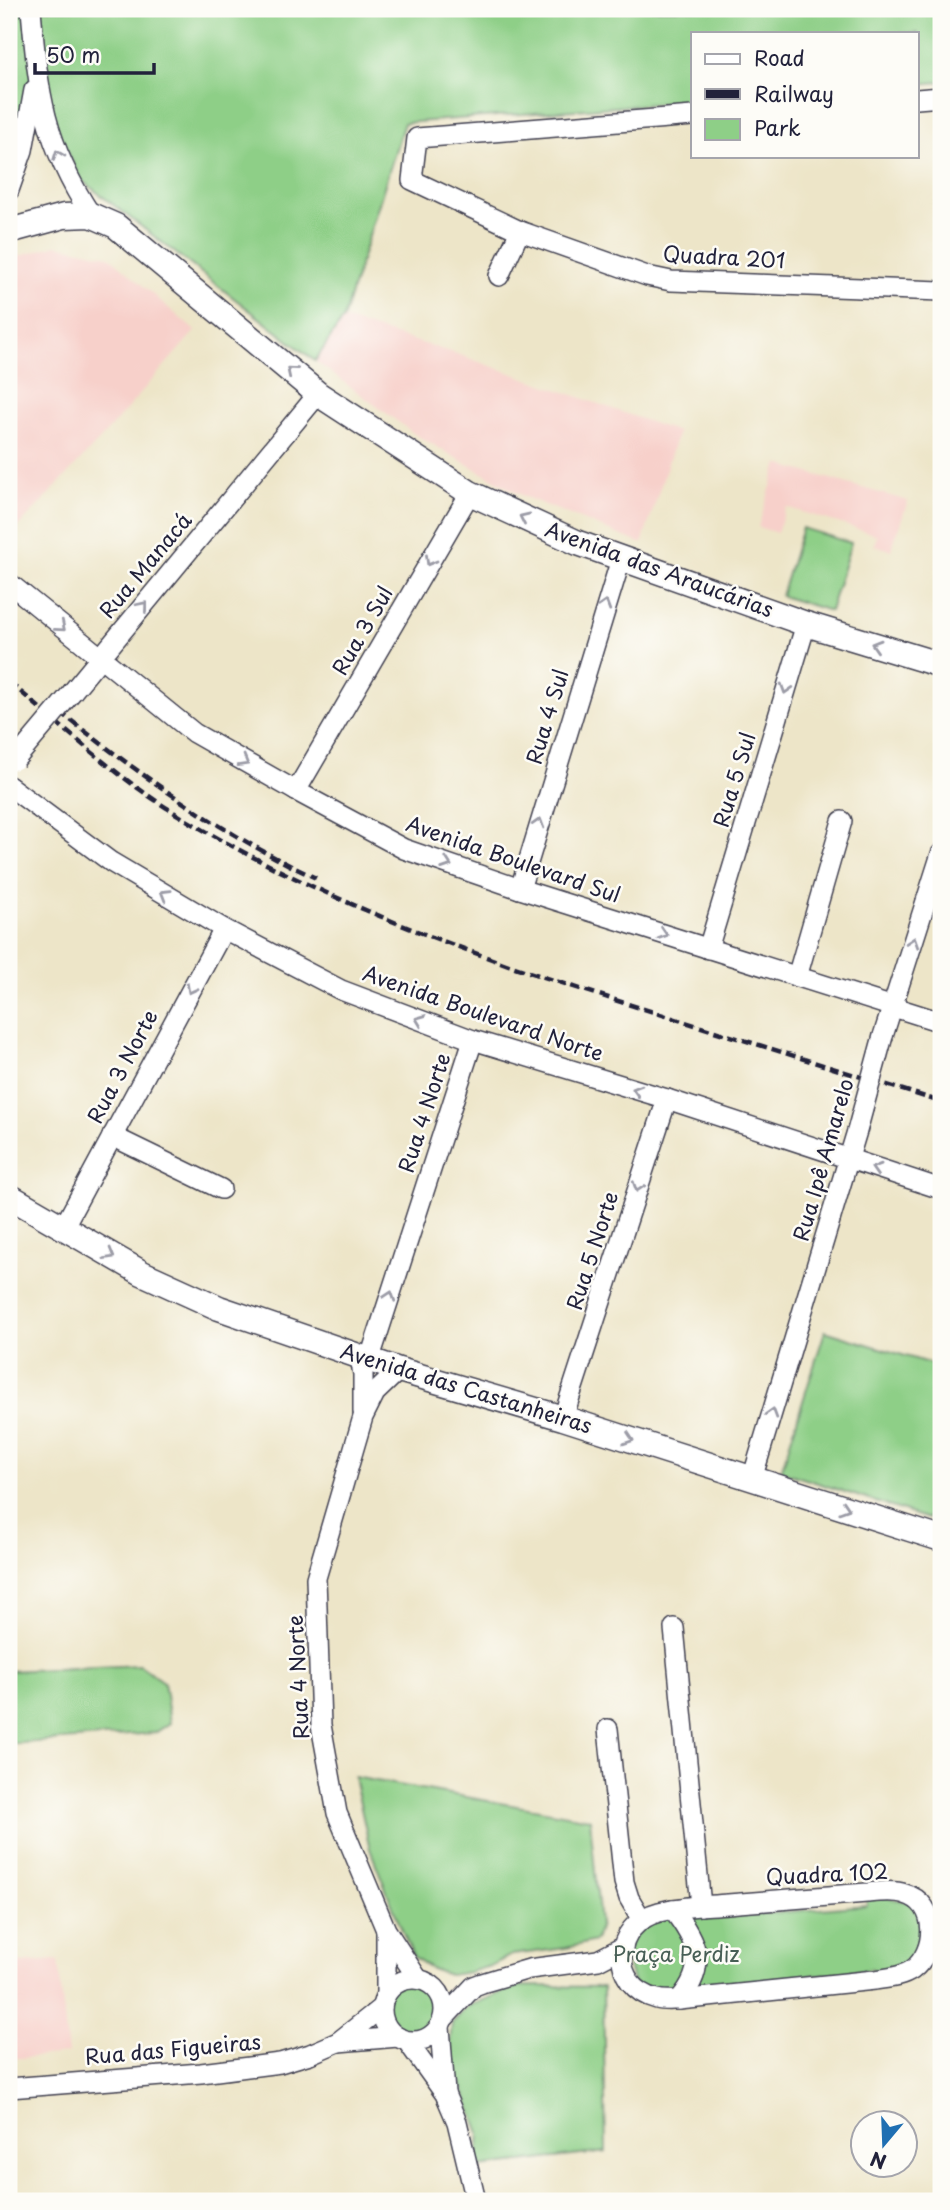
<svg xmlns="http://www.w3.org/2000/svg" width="950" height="2210" viewBox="0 0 950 2210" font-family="'Playpen Sans',sans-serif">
<rect width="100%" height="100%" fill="#fdfcf7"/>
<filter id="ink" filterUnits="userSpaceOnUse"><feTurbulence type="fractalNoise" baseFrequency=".0143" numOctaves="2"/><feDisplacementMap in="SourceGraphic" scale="14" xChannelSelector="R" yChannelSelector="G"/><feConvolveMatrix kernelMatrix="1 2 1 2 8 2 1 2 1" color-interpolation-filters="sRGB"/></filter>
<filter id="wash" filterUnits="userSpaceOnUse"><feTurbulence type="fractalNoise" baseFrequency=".00686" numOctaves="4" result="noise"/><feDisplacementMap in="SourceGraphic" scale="28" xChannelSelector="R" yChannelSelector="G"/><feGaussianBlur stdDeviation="1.57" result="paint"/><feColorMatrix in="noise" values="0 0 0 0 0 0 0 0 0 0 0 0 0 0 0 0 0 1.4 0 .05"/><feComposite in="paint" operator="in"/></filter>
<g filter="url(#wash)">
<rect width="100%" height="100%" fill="#ede5c8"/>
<g fill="#f7d0ca">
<polygon points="57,245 109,256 195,331 104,435 9,537 9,259"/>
<polygon points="343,319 457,354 678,432 642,544 523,496 416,435 315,361"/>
<polygon points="778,464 908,501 891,550 874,545 877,535 786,507 777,533 758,527"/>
<polygon points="58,1960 68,2054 9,2059 9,1964"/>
</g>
<g fill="#8ecf87" stroke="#587861" stroke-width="2">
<polygon points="9,9 941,9 941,82 917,84 917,33 693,33 693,101 404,123 343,319 315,361 80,179 55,125 9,132"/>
<polygon points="802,528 851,543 830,611 781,596"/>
<polygon points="825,1331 941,1367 941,1478 928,1519 781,1471"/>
<polygon points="140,1665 164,1682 170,1723 155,1733 9,1744 9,1671"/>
<polygon points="354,1777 590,1819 600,1924 595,1941 566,1948 512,1955 490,1966 470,1972 449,1975 432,1969 413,1956 402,1930 370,1849"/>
<polygon points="867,1893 923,1905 922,1961 875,1980 873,1969 718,1985 719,1996 635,1988 623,1947 642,1920 711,1906 712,1918 867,1905"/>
<circle cx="413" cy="2010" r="30"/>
<polygon points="519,1986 603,1987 606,2152 477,2167 480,2133 449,2053 452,2023 468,2006"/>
</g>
</g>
<g filter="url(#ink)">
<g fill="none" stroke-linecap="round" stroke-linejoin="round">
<defs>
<g id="minor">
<path d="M31,9C38,92 44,143 91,215"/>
<polyline points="917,99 941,97"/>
<polyline points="9,190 23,150 34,90"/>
<polyline points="520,231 412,180 417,138 693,116"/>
<polyline points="499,276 520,231 647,276 671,281 941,291"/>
<polyline points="9,583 194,733 296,791 404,849 520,889 941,1022"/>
<polyline points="73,691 318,394"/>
<polyline points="9,786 111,862 224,929 341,990 473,1040 667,1099 941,1189"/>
<polyline points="296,791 470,493"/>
<polyline points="520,889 621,559"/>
<polyline points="708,949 806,624"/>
<polyline points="797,977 842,821"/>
<polyline points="883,1036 941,854"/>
<polyline points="112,1136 221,1189"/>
<polyline points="63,1228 224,929"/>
<polyline points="360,1358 363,1374 363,1412"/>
<polyline points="369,1361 473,1040"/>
<polyline points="399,1370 375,1393 363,1417 316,1578 321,1725 337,1813 386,1930 418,1979"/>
<polyline points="563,1418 667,1099"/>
<polyline points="752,1479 857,1131"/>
<polyline points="674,1628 701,1906"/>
<polyline points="608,1729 624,1882 629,1898 642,1920"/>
<path d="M867,1893C878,1892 895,1890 905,1894C939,1903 937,1952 912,1970C902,1977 888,1978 875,1980L679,2000C672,2000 664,2001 657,1999C608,1986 612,1924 659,1912C681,1906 705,1906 728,1904C774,1900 820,1897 867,1893Z"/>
<path d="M672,1909C697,1941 709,1966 679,2000"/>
<polyline points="386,1931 386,1994"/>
<circle cx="413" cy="2010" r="31"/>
<polyline points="444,2018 474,1986 482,1983 529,1969 598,1960 623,1947"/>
<polyline points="440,2027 445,2093"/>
<polyline points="407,2041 445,2094 457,2122 476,2201"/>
<polyline points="338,2042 398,2037"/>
<polyline points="9,2088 201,2073 280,2063 310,2054 338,2042 382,2007"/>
</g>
<g id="major">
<polyline points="9,231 64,216 91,215 116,226 318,394 470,493 578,543 806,624 941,665"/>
<polyline points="9,1196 142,1273 219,1308 399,1370 563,1418 941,1539"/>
</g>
</defs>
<use href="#minor" stroke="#403f50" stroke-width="22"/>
<use href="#major" stroke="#403f50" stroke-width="27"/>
<use href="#minor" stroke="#fff" stroke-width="19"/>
<use href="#major" stroke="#fff" stroke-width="24"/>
<g stroke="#22223b" stroke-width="4.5" stroke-dasharray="10 5" stroke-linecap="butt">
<path d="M9,682C63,727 115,776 175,813C327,906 494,963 663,1015C756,1044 849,1073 941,1102"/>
<path d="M59,711C139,774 223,835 316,878"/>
</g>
<defs>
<g id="minor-bridge">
<polyline points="15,760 73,691"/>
<polyline points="857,1131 883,1036"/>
</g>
</defs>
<use href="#minor-bridge" stroke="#403f50" stroke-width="22" stroke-linecap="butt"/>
<use href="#minor-bridge" stroke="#fff" stroke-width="19"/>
</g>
<defs><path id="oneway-chevron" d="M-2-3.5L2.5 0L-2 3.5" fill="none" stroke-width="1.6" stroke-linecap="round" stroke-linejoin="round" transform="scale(1.75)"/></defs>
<g stroke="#9c9ca7">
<use href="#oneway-chevron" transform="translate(58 155) rotate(-111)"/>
<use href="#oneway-chevron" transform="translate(291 371) rotate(-140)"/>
<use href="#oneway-chevron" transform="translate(524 518) rotate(-155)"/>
<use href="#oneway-chevron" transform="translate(430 561) rotate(120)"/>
<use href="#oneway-chevron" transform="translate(605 605) rotate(-73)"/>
<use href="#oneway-chevron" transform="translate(143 606) rotate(-50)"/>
<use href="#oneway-chevron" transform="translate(61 627) rotate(40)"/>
<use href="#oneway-chevron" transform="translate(876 645) rotate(-163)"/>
<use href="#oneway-chevron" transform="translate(786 689) rotate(107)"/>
<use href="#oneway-chevron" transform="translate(244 762) rotate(30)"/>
<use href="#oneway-chevron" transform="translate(539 823) rotate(-73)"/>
<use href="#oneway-chevron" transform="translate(447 864) rotate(19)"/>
<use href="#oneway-chevron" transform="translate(165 894) rotate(-149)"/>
<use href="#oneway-chevron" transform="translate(663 934) rotate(18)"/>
<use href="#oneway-chevron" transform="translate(913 942) rotate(-72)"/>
<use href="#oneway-chevron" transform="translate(191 989) rotate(118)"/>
<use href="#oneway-chevron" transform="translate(420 1020) rotate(-159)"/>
<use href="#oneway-chevron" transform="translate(637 1090) rotate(-163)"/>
<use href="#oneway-chevron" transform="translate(876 1169) rotate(-163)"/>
<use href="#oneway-chevron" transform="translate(638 1187) rotate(108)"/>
<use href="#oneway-chevron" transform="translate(110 1255) rotate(30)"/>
<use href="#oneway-chevron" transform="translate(390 1296) rotate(-72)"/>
<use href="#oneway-chevron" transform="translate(772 1413) rotate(-73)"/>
<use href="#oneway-chevron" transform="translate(629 1439) rotate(18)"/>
<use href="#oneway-chevron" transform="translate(845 1508) rotate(18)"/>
</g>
</g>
<g text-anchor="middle" stroke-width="5" stroke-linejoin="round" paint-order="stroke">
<g font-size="21" fill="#22223b" stroke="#fdfcf7">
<text transform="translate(724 258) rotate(3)" y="7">Quadra 201</text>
<text transform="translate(146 566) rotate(-50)" y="7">Rua Manacá</text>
<text transform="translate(659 570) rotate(20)" y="7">Avenida das Araucárias</text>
<text transform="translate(363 631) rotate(-60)" y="7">Rua 3 Sul</text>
<text transform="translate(548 717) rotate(-73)" y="7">Rua 4 Sul</text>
<text transform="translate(735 780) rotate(-73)" y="7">Rua 5 Sul</text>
<text transform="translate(513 860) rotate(19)" y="7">Avenida Boulevard Sul</text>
<text transform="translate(483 1014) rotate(19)" y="7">Avenida Boulevard Norte</text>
<text transform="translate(123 1067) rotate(-62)" y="7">Rua 3 Norte</text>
<text transform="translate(425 1113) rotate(-72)" y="7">Rua 4 Norte</text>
<text transform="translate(824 1160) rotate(-74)" y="7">Rua Ipê Amarelo</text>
<text transform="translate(593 1251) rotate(-72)" y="7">Rua 5 Norte</text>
<text transform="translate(466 1389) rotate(17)" y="7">Avenida das Castanheiras</text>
<text transform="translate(299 1677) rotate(-93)" y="7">Rua 4 Norte</text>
<text transform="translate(827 1875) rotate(-3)" y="7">Quadra 102</text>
<text transform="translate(173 2050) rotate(-5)" y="7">Rua das Figueiras</text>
</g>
<g font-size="21" fill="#485f56" stroke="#fdfcf7">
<text x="676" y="1962">Praça Perdiz</text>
</g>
</g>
<rect width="950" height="2210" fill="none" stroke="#fdfcf7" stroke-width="35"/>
<rect x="691" y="32" width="228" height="126" fill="#fdfcf7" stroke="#a5a5ac" stroke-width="2"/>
<rect x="705" y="54" width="35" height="10" fill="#ffffff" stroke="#a5a5ac" stroke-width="2"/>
<text x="754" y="66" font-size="21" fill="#22223b">Road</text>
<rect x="705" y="89" width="35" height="10" fill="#22223b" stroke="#a5a5ac" stroke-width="2"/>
<text x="754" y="102" font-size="21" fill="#22223b">Railway</text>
<rect x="705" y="119" width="35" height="21" fill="#8ecf87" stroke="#a5a5ac" stroke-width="2"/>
<text x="754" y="136" font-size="21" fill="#22223b">Park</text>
<g transform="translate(884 2144) rotate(199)"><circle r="33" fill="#fdfcf7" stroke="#a5a5ac" stroke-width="2"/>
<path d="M0-5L12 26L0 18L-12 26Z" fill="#1f6fb2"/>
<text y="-10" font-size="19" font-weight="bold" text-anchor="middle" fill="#22223b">N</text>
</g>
<path d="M35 63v10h119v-10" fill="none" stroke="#22223b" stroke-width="3.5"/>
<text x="46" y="63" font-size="21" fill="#22223b" stroke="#fdfcf7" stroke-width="5" paint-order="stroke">50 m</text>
</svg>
